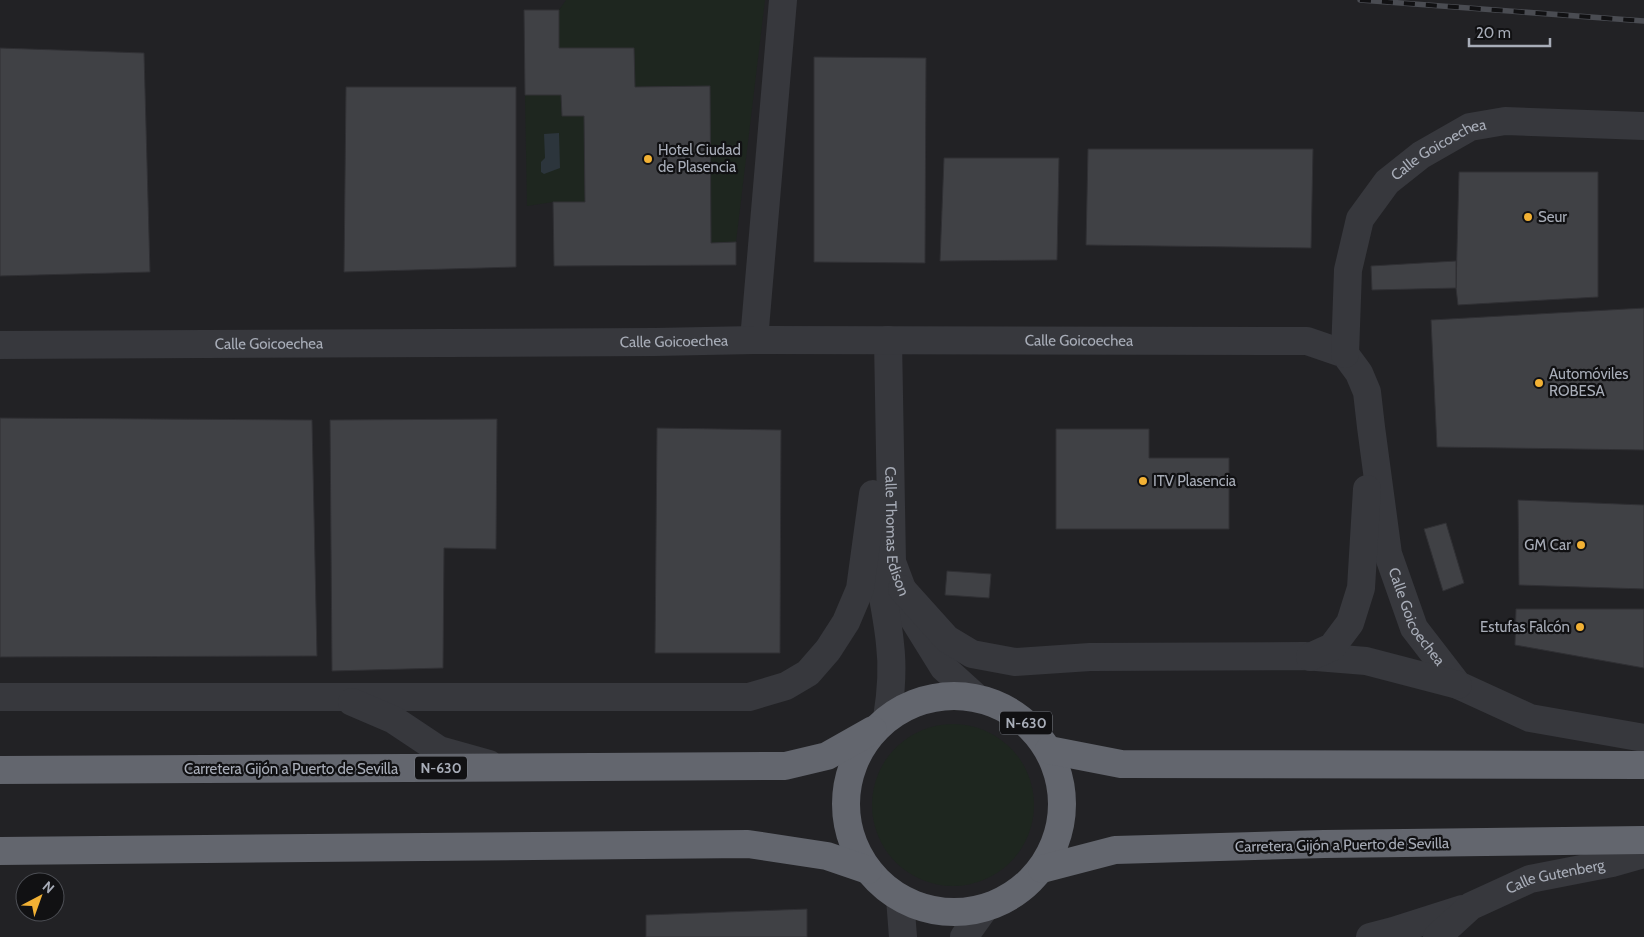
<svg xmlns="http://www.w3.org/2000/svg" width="1644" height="937" viewBox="0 0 1644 937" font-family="Cabin,sans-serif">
<rect width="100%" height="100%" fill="#161618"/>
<path fill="#222225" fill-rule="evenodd" d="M0,0H1644V937H0ZM25,882H55V912H25Z"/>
<g fill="#1e261f">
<polygon points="566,0 765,0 736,242 711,243 709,86 635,87 634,48 559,48 559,10"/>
<polygon points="525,95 561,95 584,116 585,202 553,202 527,206"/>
<circle cx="953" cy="805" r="81"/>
</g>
<polygon fill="#2c353c" points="559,133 560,168 544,174 541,172 541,162 545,158 544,134"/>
<g fill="#404145" stroke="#303034">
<polygon points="524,10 559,10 559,48 634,48 635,87 710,86 711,243 736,242 736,265 554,266 553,202 585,202 584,116 562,116 561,95 525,95"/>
<polygon points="0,48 144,53 150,272 0,276"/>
<polygon points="814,57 926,58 925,263 814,262"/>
<polygon points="346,87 516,87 516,267 344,272"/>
<polygon points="1088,149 1313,149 1311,248 1086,245"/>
<polygon points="944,158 1059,158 1057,260 940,261"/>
<polygon points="1459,172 1598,172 1598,297 1458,305 1456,288"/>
<polygon points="1456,261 1456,288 1372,290 1371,266"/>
<polygon points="1644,308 1644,450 1437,447 1431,320"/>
<polygon points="0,418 312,420 317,656 0,657"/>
<polygon points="497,419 496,549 444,548 443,668 332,671 330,420"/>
<polygon points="657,428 781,430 780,653 655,653"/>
<polygon points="1056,429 1149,429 1149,458 1229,458 1229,529 1056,529"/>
<polygon points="1518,500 1644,505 1644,589 1519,585"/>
<polygon points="1446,523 1464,583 1443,591 1424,529"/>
<polygon points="947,571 991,574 989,598 945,595"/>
<polygon points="1516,609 1644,609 1644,668 1515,645"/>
<polygon points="807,909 807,937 646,937 646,915"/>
</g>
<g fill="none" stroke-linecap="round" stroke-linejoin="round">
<g stroke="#37383d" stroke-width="28">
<polyline points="754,340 783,0"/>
<path id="s1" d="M888,340L892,562L913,618L944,668L976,697"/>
<path id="s2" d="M0,345L655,342L754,340L1307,341L1345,354L1359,373L1367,392L1371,427L1388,554L1414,628L1458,685L1530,718L1644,738"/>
<path id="s3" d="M1345,354L1348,270L1360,219L1387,182L1421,155L1470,127L1505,121L1644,126"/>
<path d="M876,547C878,580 887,611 890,644C893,668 891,694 887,718"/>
<polyline points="902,589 947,639 972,654 1015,662 1090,657 1304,656 1366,661 1458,685"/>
<polyline points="1310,657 1332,647 1350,623 1361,588 1367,489"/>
<polyline points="0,697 749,697 786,686 808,673 828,650 846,622 860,589 873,494"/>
<polyline points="352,702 394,720 439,750 489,764"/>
<polyline points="900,898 903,937"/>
<polyline points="964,937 984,909"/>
<polyline points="1370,937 1393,931 1462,909"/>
<path id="s4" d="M1437,937L1471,906L1530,879L1612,863L1644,854"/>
</g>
<g stroke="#63666e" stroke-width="28">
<circle cx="954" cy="804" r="108"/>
<polyline points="1049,750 1121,764 1644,765"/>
<polyline points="0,770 785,766 827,756 873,730"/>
<polyline points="0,851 748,844 827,856 868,870"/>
<polyline points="1042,869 1115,850 1324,844 1644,840"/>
</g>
<defs>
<polyline id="rail" points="1360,0 1644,21"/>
</defs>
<use href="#rail" stroke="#4a4c52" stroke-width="5.5"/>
<use href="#rail" stroke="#111113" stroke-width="4" stroke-dasharray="11" stroke-linecap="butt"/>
</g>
<g fill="#f2b134" stroke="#111113" stroke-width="2">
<circle cx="648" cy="159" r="5"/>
<circle cx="1528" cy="217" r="5"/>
<circle cx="1539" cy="383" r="5"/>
<circle cx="1143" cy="481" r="5"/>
<circle cx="1581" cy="545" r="5"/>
<circle cx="1580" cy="627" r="5"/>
</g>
<g text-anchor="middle" stroke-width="4.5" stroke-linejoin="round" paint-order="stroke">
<g fill="#111113" stroke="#7b7e86" stroke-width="1">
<rect x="1000" y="711.5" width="52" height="23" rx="4"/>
<rect x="415" y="756.5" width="52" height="23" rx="4"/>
</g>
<g font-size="14" font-weight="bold" fill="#a8adb8">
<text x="1026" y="728">N-630</text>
<text x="441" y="773">N-630</text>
</g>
<g font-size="15" fill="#a8adb8" stroke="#111113" text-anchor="start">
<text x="658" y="155">Hotel Ciudad<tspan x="658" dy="17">de Plasencia</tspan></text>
<text x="1538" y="222">Seur</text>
<text x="1549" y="379">Automóviles<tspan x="1549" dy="17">ROBESA</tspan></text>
<text x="1153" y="486">ITV Plasencia</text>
<text x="1571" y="550" text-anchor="end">GM Car</text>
<text x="1570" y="632" text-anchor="end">Estufas Falcón</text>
</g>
<g font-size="15" fill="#a8adb8" stroke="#111113">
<text dy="5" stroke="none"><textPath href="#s3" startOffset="244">Calle Goicoechea</textPath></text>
<text dy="5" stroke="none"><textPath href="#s2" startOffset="1079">Calle Goicoechea</textPath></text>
<text dy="5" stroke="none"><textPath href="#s2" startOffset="674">Calle Goicoechea</textPath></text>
<text dy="5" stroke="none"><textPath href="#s2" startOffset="269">Calle Goicoechea</textPath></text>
<text dy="5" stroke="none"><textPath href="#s1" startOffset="192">Calle Thomas Edison</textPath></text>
<text dy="5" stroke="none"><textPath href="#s2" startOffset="1624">Calle Goicoechea</textPath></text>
<text x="291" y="774">Carretera Gijón a Puerto de Sevilla</text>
<text transform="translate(1342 845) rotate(-1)" y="5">Carretera Gijón a Puerto de Sevilla</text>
<text dy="5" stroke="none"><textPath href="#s4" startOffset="136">Calle Gutenberg</textPath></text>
</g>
</g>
<g transform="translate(40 897) rotate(41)"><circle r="24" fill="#111113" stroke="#4d4f55"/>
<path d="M0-4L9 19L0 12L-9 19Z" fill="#f2b134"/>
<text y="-8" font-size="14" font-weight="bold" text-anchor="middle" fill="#a8adb8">N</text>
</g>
<path d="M1469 38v8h81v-8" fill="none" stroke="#a8adb8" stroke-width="2.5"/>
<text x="1476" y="38" font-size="15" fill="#a8adb8" stroke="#111113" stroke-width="4" paint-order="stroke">20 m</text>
</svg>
